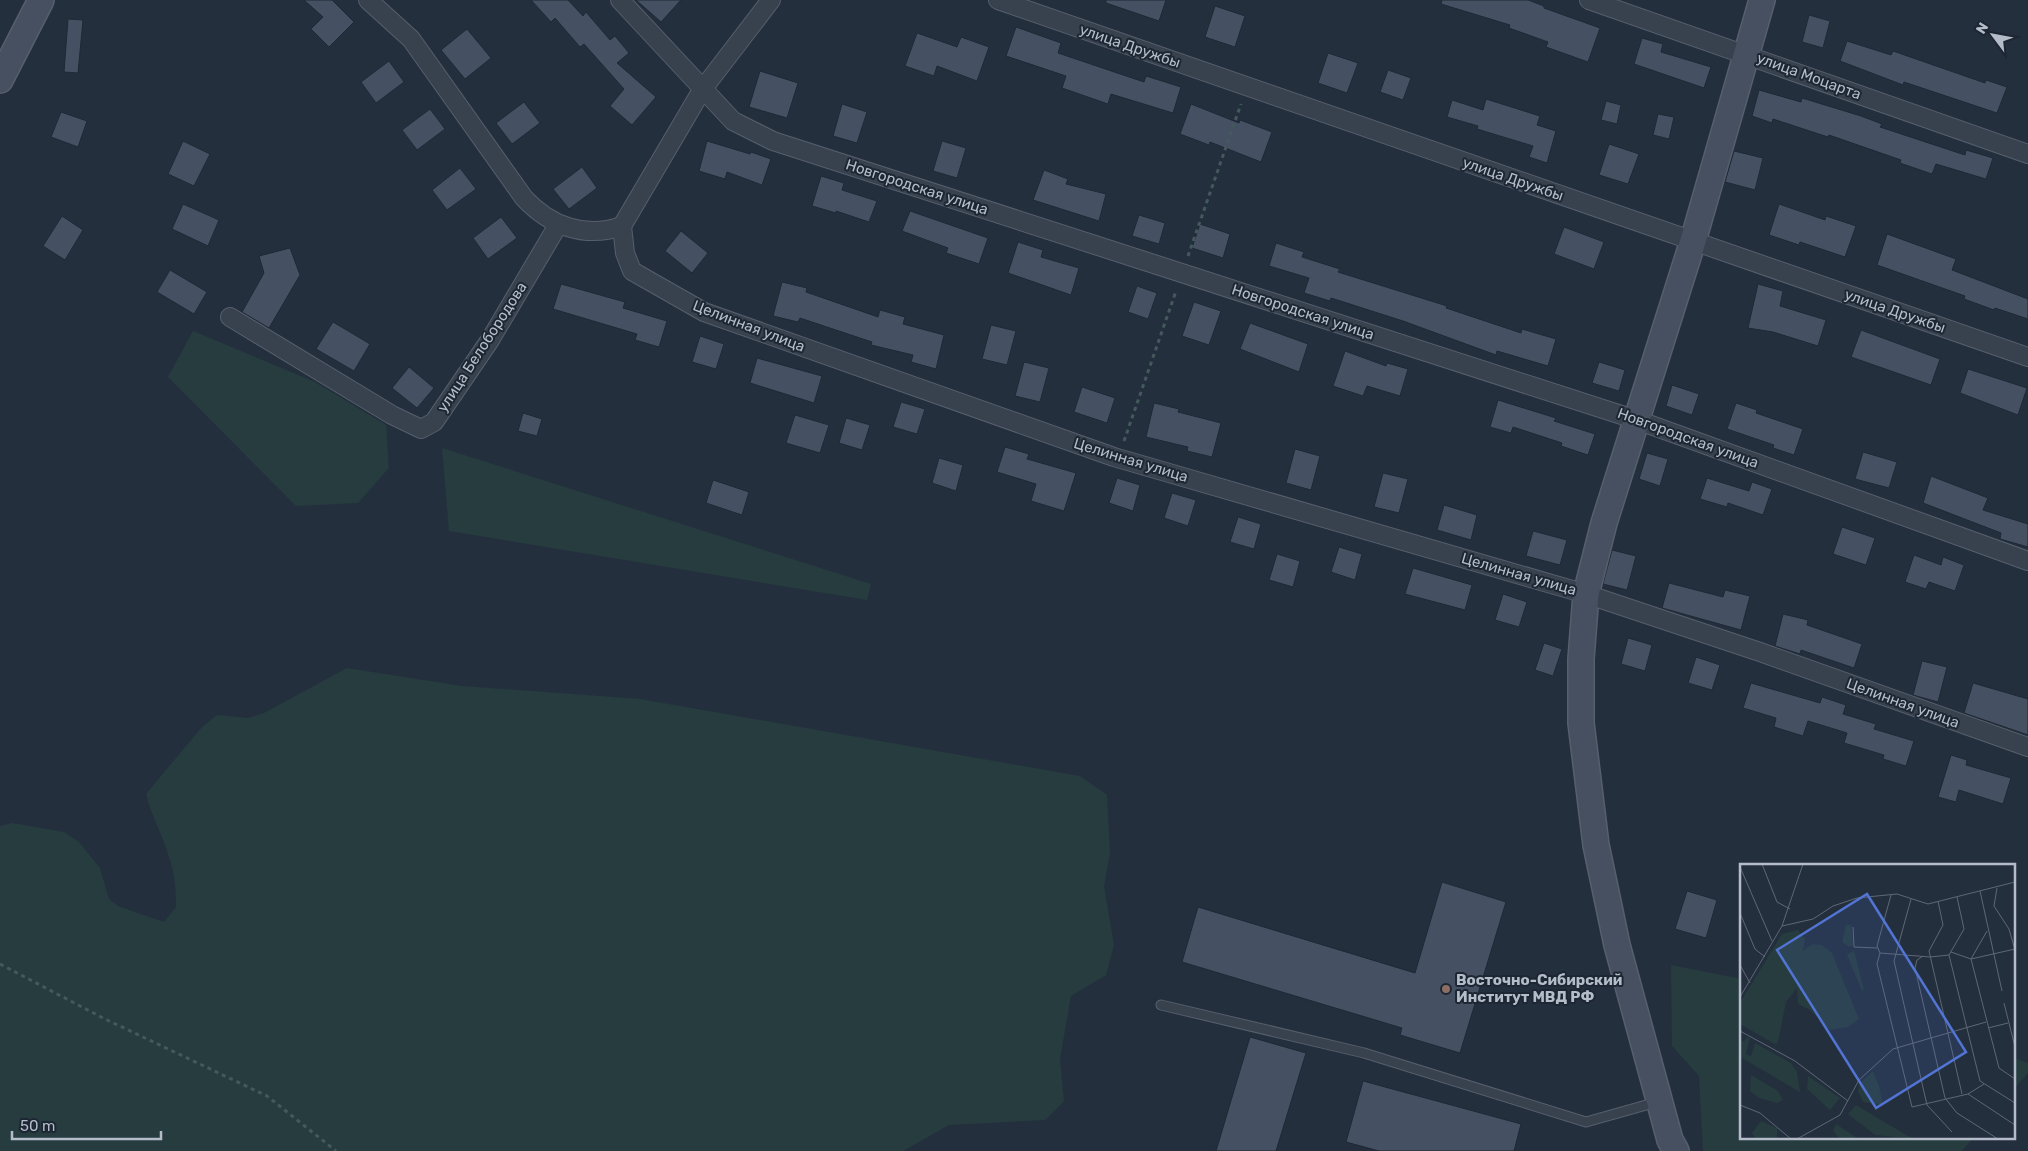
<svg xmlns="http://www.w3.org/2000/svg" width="2028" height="1151" viewBox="0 0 2028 1151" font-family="Rubik,sans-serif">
<rect width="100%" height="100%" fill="#242f3e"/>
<g fill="#263c3f">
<polygon points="193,331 315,382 386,425 389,468 358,503 296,506 168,377"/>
<polygon points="442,448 871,584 867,600 449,531"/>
<path d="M347,668L462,686L640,699L1080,776L1107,795L1110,853L1104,886L1114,945L1106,975L1071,996L1060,1059L1064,1101L1045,1120L949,1125L903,1151H0V826L12,823L64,832L79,842L100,868L109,899L118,906L164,922L176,907C176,890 175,873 169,857C163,835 151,816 146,794L202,727L217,715L248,718L264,713Z"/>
<polygon points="1671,965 1742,979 1742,1137 1974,1137 1962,1151 1703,1151 1699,1076 1672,1046"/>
<polygon points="2014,1058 2028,1063 2028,1073 2014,1089"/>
</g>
<g fill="#455162" stroke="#1f2835">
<polygon points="304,0 332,0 354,22 329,47 311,29 323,17"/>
<polygon points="531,0 568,0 583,16 586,12 610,40 615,36 629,53 617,63 656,97 632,125 610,106 624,89 584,44 580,47 555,18 551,22"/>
<polygon points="636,0 681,0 661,22"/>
<polygon points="1106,0 1166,0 1159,21 1106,3"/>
<polygon points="1442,0 1528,0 1544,6 1544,8 1600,28 1588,62 1546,47 1548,42 1509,28 1510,25 1441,4"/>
<polygon points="1215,6 1245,16 1235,47 1205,37"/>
<polygon points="1809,15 1830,21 1823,48 1802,42"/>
<polygon points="68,19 83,20 78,73 64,72"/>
<polygon points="1016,27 1061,43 1058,53 1144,82 1146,76 1181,87 1173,113 1111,94 1108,104 1062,88 1066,76 1006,56"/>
<polygon points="467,29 491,58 465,79 441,50"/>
<polygon points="917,33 957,47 961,37 989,47 977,81 937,66 934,76 905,66"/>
<polygon points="1642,38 1663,44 1661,52 1711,67 1704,88 1634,64"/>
<polygon points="1847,41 1891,55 1893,51 1985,83 1986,80 2007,87 1997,113 1904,82 1903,85 1840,61"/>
<polygon points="1328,53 1358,63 1347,93 1318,83"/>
<polygon points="389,61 404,82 376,103 361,82"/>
<polygon points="1388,70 1411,78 1403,100 1380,92"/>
<polygon points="760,71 798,83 787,118 749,107"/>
<polygon points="1759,90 1801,102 1802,98 1861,116 1882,124 1880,127 1965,155 1966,150 1993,158 1986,179 1936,164 1932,174 1900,163 1901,160 1829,135 1828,137 1773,119 1772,123 1752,116"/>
<polygon points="1486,99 1540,116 1537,125 1556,131 1547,163 1529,157 1533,146 1477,129 1478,126 1447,117 1452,100 1483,110"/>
<polygon points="1606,101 1621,105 1617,124 1601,120"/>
<polygon points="524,102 540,123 512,144 496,123"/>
<polygon points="842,104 867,112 857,143 833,136"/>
<polygon points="1191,104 1239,123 1240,120 1272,132 1261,162 1210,142 1209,145 1180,134"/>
<polygon points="430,109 445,129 417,150 402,130"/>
<polygon points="61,112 87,121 78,147 51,137"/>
<polygon points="1658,114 1674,117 1669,139 1653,135"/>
<polygon points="183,141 210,154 194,186 168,174"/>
<polygon points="707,141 750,154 751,152 771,159 762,185 727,172 725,179 699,171"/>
<polygon points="942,141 966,148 957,178 933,171"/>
<polygon points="1609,144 1639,154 1628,184 1599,175"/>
<polygon points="1734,151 1763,158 1755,190 1725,182"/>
<polygon points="582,167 597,188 569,209 553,189"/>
<polygon points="460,168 476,189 447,210 432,190"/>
<polygon points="1044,170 1068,179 1066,184 1106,194 1099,221 1033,200"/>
<polygon points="821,176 844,183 842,190 877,201 869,222 836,211 836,213 812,206"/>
<polygon points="183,204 219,220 208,246 172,229"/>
<polygon points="1779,204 1825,220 1826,216 1856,226 1845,257 1800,242 1799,245 1769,235"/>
<polygon points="910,211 988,238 979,264 946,253 948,248 902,231"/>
<polygon points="1139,215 1165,223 1159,244 1132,236"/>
<polygon points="62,216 83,230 65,260 43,246"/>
<polygon points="501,217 517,238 488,259 473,238"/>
<polygon points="1200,224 1230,234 1223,258 1192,248"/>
<polygon points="1564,227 1604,242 1594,269 1554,254"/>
<polygon points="681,231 708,253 692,273 665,251"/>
<polygon points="1887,234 1956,259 1952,270 2028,299 2028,319 1995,308 1994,310 1964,299 1965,296 1877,265"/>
<polygon points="1018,242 1043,250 1041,257 1079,268 1071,295 1008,273"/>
<polygon points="1276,243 1304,252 1302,257 1340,269 1338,272 1447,306 1446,308 1521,333 1522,329 1556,339 1548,366 1497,351 1496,355 1403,321 1331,298 1330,301 1304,293 1309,278 1269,266"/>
<polygon points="290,248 300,275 269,328 242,312 264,273 259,256"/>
<polygon points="170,270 207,292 194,314 157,292"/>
<polygon points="782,282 807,288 806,292 878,317 880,310 905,317 903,324 944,335 936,369 911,362 913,355 871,345 872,342 800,318 798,322 773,316"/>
<polygon points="561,284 625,302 623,308 667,321 659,347 635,340 637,334 553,309"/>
<polygon points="1758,284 1783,291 1780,306 1826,320 1818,346 1773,332 1748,328"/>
<polygon points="1137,286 1157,293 1148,319 1128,312"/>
<polygon points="1194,302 1221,311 1209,345 1182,336"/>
<polygon points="333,322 370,344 354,371 316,349"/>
<polygon points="1250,323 1308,344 1299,372 1240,349"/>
<polygon points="991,325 1016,331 1007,365 982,359"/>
<polygon points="1861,330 1940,359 1931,385 1851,357"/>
<polygon points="700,336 724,344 716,369 692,362"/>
<polygon points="1345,351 1386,366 1387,363 1408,369 1400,396 1367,386 1363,396 1333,386"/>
<polygon points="757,358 822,376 814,403 750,383"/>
<polygon points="1024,362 1049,368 1040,402 1015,396"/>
<polygon points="1599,362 1625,370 1619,391 1592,383"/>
<polygon points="409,367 434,388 417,408 392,388"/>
<polygon points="1968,369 2027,388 2018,415 1960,393"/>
<polygon points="1672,385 1699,394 1692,415 1666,406"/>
<polygon points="1082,387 1115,398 1107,423 1074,412"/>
<polygon points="1498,400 1556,418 1554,421 1595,434 1588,455 1561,446 1562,443 1513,427 1511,433 1490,427"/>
<polygon points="901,402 925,409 917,434 893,427"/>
<polygon points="1154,403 1179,409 1178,412 1221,423 1212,457 1187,451 1188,447 1146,437"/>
<polygon points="1736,403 1757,410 1756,413 1803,429 1794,455 1773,448 1774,445 1727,429"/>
<polygon points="523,413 542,419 537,436 518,431"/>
<polygon points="795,415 829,425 820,453 786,443"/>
<polygon points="846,418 870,425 862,450 839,443"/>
<polygon points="1005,447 1029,454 1027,459 1076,473 1064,511 1031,501 1036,484 997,472"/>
<polygon points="1295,449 1320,456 1311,490 1286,483"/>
<polygon points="1863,452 1897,462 1889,488 1855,479"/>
<polygon points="1647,453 1668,459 1660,486 1639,479"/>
<polygon points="939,458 963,465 956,491 932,483"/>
<polygon points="1383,473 1408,479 1399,513 1374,507"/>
<polygon points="1931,476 1988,498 1983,510 2028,524 2028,547 2000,539 2001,533 1923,503"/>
<polygon points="1117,478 1140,485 1133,511 1109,503"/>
<polygon points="1707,478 1749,491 1752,482 1772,489 1763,515 1728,503 1727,507 1700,499"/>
<polygon points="713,480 749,492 742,515 706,503"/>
<polygon points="1172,493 1196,500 1188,526 1164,518"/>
<polygon points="1444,505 1477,515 1471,540 1437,530"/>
<polygon points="1238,517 1261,524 1254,549 1230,542"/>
<polygon points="1842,527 1875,538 1866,565 1833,554"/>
<polygon points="1533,531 1567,540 1560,565 1526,556"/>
<polygon points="1339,547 1362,554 1355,580 1331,572"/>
<polygon points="1612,550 1636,556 1627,590 1603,584"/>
<polygon points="1277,554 1300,561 1293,587 1269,580"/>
<polygon points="1914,555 1941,565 1943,557 1964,565 1955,591 1929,582 1926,589 1905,582"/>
<polygon points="1413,568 1472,585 1465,610 1405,594"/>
<polygon points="1669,583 1723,597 1725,590 1750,596 1741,630 1662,608"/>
<polygon points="1503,594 1527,602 1519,627 1495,620"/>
<polygon points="1783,614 1808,620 1807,625 1862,644 1854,668 1801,650 1800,654 1775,646"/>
<polygon points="1628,638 1652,645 1645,671 1621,664"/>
<polygon points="1544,643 1562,649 1553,676 1535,670"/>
<polygon points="1696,657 1720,665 1712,690 1688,683"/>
<polygon points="1922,661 1947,667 1938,702 1913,695"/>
<polygon points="1751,683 1820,703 1822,697 1846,705 1843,714 1876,724 1874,729 1914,741 1906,766 1883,759 1884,755 1844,743 1847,733 1808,721 1803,736 1774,727 1776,718 1743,708"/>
<polygon points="1973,683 2028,699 2028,735 1964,713"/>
<polygon points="1951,755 1967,760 1966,765 2011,778 2003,804 1959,790 1956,802 1938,797"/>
<polygon points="1442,882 1506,902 1460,1053 1400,1035 1402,1028 1182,962 1198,907 1415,973"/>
<polygon points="1687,891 1717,900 1706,938 1675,929"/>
<polygon points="1250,1037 1306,1053 1276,1151 1216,1151"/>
<polygon points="1363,1081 1521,1124 1514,1151 1379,1151 1346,1142"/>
</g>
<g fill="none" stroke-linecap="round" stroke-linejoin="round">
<defs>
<polyline id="lane" points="1161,1005 1364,1053 1586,1122 1657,1102"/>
<g id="street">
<path d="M368,0L411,39L524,198C550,226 585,239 622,226"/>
<polyline points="620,0 733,121 773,141 1637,420 2028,561"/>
<polyline points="998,0 2028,357"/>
<polyline points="1589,0 2028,154"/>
<polyline points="622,226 625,253 632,271 704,312 1114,457 1586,594 1760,652 2028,747"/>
<polyline points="622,226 702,90 771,0"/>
<polyline points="230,317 392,415 421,429 434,422 490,340 558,225"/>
</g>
<g id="secondary">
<polyline points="0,80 41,0"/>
<polyline points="1676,1151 1670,1140 1617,945 1596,845 1581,723 1581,659 1586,594 1604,523 1693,241 1762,0"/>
</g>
</defs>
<use href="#lane" stroke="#565f6c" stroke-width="11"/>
<use href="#street" stroke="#565f6c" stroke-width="20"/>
<use href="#secondary" stroke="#565f6c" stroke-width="28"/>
<g stroke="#44595c" stroke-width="3" stroke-dasharray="4 4" stroke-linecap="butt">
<polyline points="1188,256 1241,104"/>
<polyline points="1124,441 1176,291"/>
<polyline points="0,964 103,1018 267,1096 336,1151"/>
</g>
<use href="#lane" stroke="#38414e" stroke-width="9"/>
<use href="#street" stroke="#38414e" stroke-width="18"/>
<use href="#secondary" stroke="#465061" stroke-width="25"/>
</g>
<circle fill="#8d6e63" stroke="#1d2633" stroke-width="2" cx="1446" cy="989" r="5"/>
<g text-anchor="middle" stroke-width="4" stroke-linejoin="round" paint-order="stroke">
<g font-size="15" fill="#b4bcc9" stroke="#1d2633">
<text transform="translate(1130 46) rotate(19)" y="5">улица Дружбы</text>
<text transform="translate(1809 76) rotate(20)" y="5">улица Моцарта</text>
<text transform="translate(1513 179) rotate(19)" y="5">улица Дружбы</text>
<text transform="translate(917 187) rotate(18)" y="5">Новгородская улица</text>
<text transform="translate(1895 311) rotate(19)" y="5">улица Дружбы</text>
<text transform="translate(1303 312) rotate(18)" y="5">Новгородская улица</text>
<text transform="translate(749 326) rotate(21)" y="5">Целинная улица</text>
<text transform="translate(482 347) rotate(-57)" y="5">улица Белобородова</text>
<text transform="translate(1688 438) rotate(20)" y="5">Новгородская улица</text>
<text transform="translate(1131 460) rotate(17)" y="5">Целинная улица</text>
<text transform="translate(1519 574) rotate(16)" y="5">Целинная улица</text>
<text transform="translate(1903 703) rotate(20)" y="5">Целинная улица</text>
</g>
<g font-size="15" font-weight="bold" fill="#b4bcc9" stroke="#1d2633" text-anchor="start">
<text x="1456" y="985">Восточно-Сибирский<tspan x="1456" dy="17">Институт МВД РФ</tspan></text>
</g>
</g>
<g transform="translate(1740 864)">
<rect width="275" height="275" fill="#242f3e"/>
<path d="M106,61H111L113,81L109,83L102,78ZM58,66L65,75L63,87L72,80L82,81L92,89L119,155L108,163L90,166L70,146L58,140L57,124L46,138L39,173L37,180L33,179L0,160V139L42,70ZM114,86L124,126L122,127L107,91ZM7,173L10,174L6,190L11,192L15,179L51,199L57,208L60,228L0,193V175L4,178ZM133,207L139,222L143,241L123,238L118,227L120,219ZM11,211L38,227L43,236L37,239L19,234L10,227ZM68,212L100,234L90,246L67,225ZM116,241L168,272L176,275L135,271L108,250ZM21,257L37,264V275H16L12,269ZM96,260L111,270L119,275H100L93,267Z" fill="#263c3f"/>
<path fill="none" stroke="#5e6776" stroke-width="1" d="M22,0L37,38L50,45M0,3L32,77M257,24L254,42L269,65L275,86M240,27L262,127M151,31L137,82L140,89L137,100L172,243L228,230L244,220M217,33L224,65L209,91L240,217L275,239M171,35L154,97L187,241L212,268M198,37L203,61L189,87L222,230M0,49L15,85L25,93M42,62L63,0M113,63L114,83L137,84M247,67L231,95L259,204L275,215M211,88L231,95L275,85M140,89L190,93L209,91M183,92L177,96L175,104L205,234L217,249L258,275M0,101L10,119M0,133L42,62L73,55L93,42L117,34L157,30L188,40L275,18M264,139L275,183M248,164L268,159M0,167L55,197L108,237M228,230L275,261M0,241L20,249L51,275M57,275L100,251L119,216L153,185L246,158"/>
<path fill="#5274d3" fill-opacity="0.15" stroke="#5274d3" stroke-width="2.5" d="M127,30L226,188L136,244L37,86Z"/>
<rect width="275" height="275" fill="none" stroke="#b4bcc9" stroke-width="2.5"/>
</g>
<g transform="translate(1993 35) rotate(302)" stroke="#1d2633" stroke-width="4" paint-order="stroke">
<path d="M0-4L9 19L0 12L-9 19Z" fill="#b4bcc9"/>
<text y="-8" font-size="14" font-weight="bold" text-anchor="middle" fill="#b4bcc9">N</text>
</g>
<path d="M12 1131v8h149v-8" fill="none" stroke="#b4bcc9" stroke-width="2.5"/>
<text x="20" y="1131" font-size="15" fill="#b4bcc9" stroke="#1d2633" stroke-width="4" paint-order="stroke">50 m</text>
</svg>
